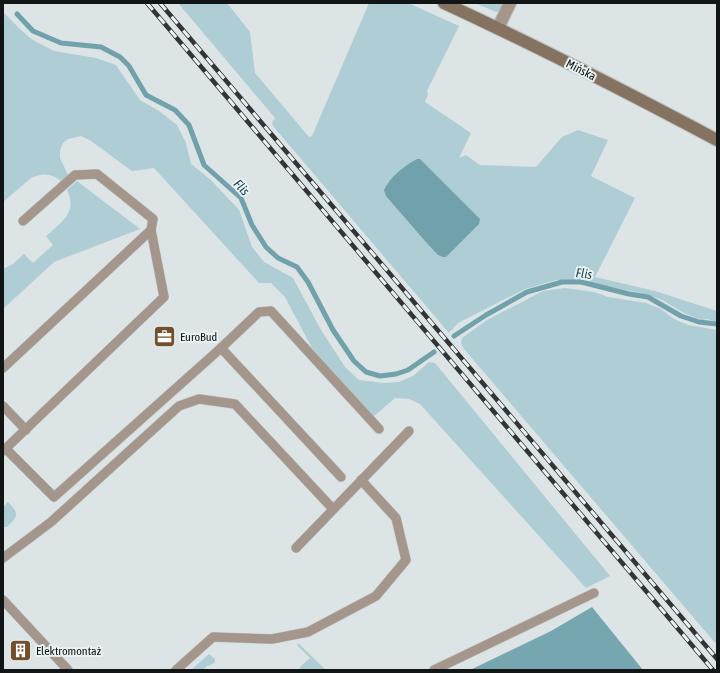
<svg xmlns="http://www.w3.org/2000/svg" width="720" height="673" viewBox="0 0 720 673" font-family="'Asap Condensed',sans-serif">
<rect width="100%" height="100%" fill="#dce4e5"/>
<g fill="#aecdd4">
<polygon points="178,3 227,3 250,32 255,73 309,137 312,136 369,3 408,3 459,26 427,91 428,94 425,102 471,133 459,158 466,155 480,165 536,167 562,137 578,130 608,140 591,176 635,198 595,277 655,291 717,311 717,322 707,319 703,320 696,318 684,313 662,300 649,295 582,281 564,280 556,280 525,289 458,323 449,333 273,126 272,123 275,118"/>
<polygon points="475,3 503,3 499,11 496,12"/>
<path d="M3,12L22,31L33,40L54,51L96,58L116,65L140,100L159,111L177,125L186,143L191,164L211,180L239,210L252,247L264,262L293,278L321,330L345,367L359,380L384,383L399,382L413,376L429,362L435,363L610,576L586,588L420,404L409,399L395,398L373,417L312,348L285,297L271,283H259L154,168L132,171L91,141L81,136L68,139L63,143L60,150V158L68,175L61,181C52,173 41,173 31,178L3,202Z"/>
<path d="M77,181L140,229L54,262L3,309V269L13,264L24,254L33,263L53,245L46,236C61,223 78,212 67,190Z"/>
<polygon points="565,288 594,292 608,297 646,303 661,309 674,319 688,325 717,330 717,645 464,349 461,343 462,338 487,320 543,291"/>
<path d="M8,502C19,514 19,515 7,527H3V507Z"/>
<polygon points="298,643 326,670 301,670 299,668 310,658 297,645"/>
<polygon points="209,654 215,659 215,662 209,666 208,665 203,670 191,670"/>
</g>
<polygon fill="#76a6b0" points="592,607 643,670 470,670 551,631"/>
<path fill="#71a1ab" d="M417,159H420L480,219L479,224L446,257H443L438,255L425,241L386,196L384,190C390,177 404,166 417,159Z"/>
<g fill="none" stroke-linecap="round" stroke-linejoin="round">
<g stroke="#71a1ab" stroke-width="5">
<polyline points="17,14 33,31 61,43 101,47 120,57 129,66 146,95 175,110 189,125 204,165 241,198 252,225 266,247 278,258 297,267 308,282 333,330 354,361 366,372 380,376 396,374 408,370 434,352"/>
<polyline points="454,336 486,315 527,292 562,282 581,282 629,294 648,297 681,316 699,322 717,324"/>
</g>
<defs>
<g id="lane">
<polyline points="221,348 341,477"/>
<polyline points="3,368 151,230 153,219 97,174 75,175 23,221"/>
<polyline points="3,406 26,430"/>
<polyline points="6,449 54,497 221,348 259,312 271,311 379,429"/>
<polyline points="3,451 164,297 151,230"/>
<polyline points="296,548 409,431"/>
<polyline points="3,558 51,522 179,406 199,399 235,404 333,509"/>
<polyline points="3,600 68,670"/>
<polyline points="176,670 213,637 272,639 308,632 376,596 406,560 396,518 361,480"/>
<polyline points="434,670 594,593"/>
</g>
<polyline id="street" points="498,28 510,3"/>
<path id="secondary" d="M444,3C537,46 627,92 717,140"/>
</defs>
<use href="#lane" stroke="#b8bfc0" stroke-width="10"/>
<use href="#street" stroke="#b8bfc0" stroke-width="14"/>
<use href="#secondary" stroke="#b8bfc0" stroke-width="14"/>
<use href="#lane" stroke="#a4968a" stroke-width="9"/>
<use href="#street" stroke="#a4968a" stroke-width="12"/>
<use href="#secondary" stroke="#857260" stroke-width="12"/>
<defs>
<g id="rail">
<polyline points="147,3 713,670"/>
<polyline points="160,3 717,659"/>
</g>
</defs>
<use href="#rail" stroke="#313535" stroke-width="4.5"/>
<use href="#rail" stroke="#eaf1f3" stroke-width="3" stroke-dasharray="9" stroke-linecap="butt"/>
</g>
<defs>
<symbol id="office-square" viewBox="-11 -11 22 22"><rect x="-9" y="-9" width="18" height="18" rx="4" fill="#734f2a" stroke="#eaf1f3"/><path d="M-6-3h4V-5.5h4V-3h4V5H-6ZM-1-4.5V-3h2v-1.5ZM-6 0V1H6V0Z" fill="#fff"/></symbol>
<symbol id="building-square" viewBox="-11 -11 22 22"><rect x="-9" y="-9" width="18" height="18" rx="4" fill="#734f2a" stroke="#eaf1f3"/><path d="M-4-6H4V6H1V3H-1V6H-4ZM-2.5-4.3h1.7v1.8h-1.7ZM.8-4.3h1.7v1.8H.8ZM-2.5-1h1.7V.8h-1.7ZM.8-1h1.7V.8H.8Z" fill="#fff"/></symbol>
</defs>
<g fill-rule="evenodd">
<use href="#office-square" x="152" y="324" width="25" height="25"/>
<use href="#building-square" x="8" y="638" width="25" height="25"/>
</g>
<g text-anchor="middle" stroke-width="4" stroke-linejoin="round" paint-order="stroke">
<g font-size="12" fill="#121515" stroke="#eaf1f3">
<text transform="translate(581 70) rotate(27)" y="4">Mińska</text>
</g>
<g font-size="12" fill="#121515" stroke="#eaf1f3" text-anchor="start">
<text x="180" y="341">EuroBud</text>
<text x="36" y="655">Elektromontaż</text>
</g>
<g font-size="13" font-style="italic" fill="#18444c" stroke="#eaf1f3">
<text transform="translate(242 187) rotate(47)" y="5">Flis</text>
<text transform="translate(584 273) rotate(7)" y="5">Flis</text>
</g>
</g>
<rect width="720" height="673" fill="none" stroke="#121515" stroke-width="8"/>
</svg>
